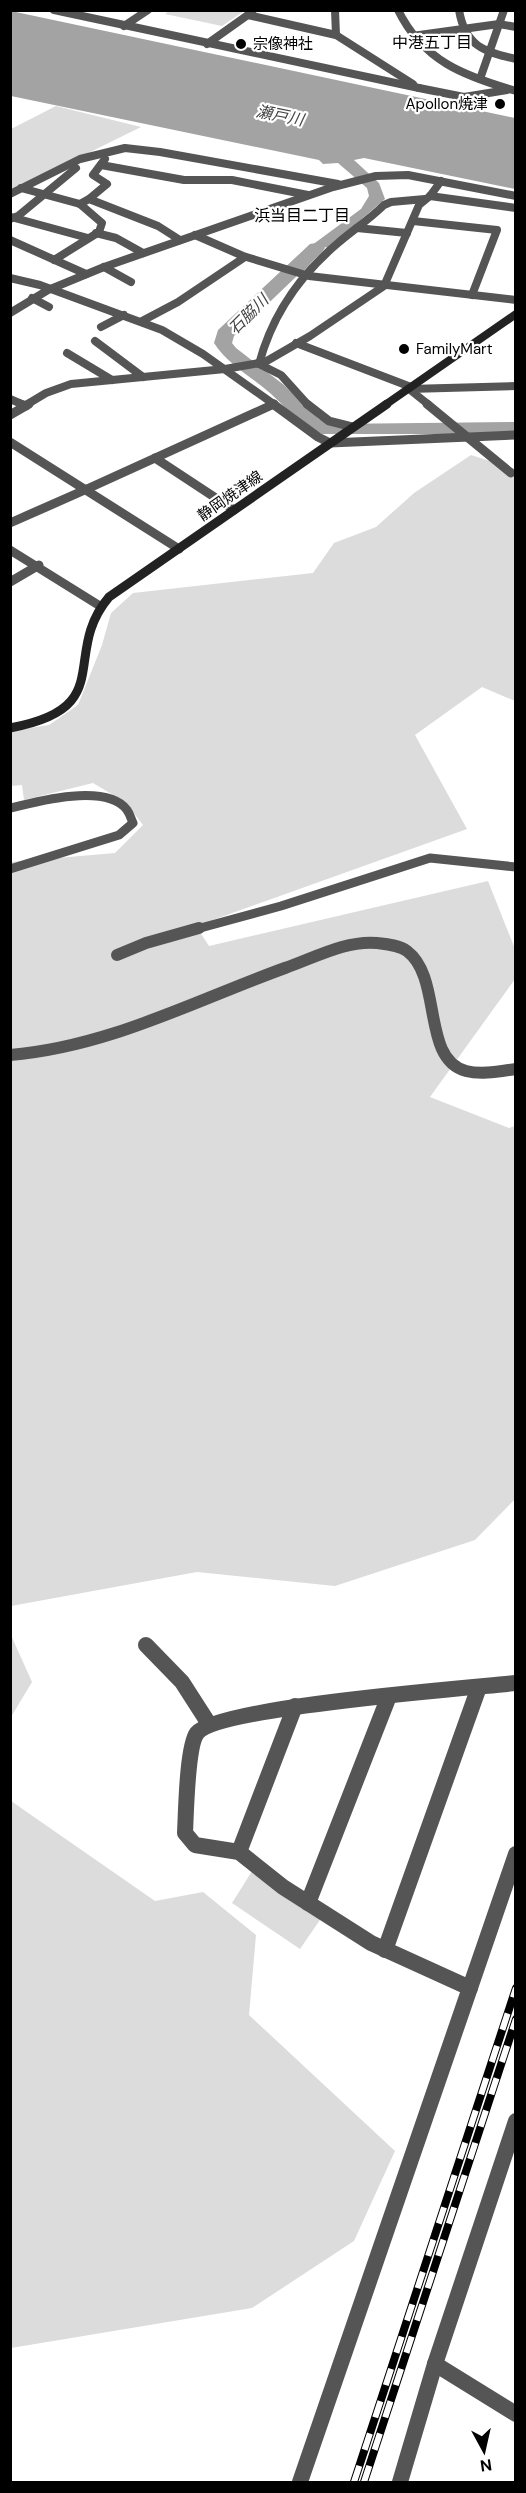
<svg xmlns="http://www.w3.org/2000/svg" width="526" height="2493" viewBox="0 0 526 2493" font-family="'DM Sans','Noto Sans JP',sans-serif">
<rect width="100%" height="100%" fill="#fff"/>
<g fill="#dcdcdc">
<polygon points="170,10 244,10 244,11 222,26 165,14"/>
<polygon points="56,106 141,127 11,191 11,129"/>
<polygon points="471,455 515,469 515,701 482,687 415,735 467,829 196,926 209,946 488,881 515,949 515,979 430,1097 509,1128 515,1126 515,1499 475,1540 335,1586 197,1572 11,1606 11,862 115,853 143,825 125,802 93,783 24,800 22,785 11,786 11,731 49,725 78,705 102,645 111,613 133,593 313,573 334,543 376,527 414,493"/>
<polygon points="10,1633 32,1682 11,1717 10,1717"/>
<polygon points="11,1801 155,1901 203,1892 256,1935 249,2015 395,2151 354,2241 252,2308 11,2348"/>
<polygon points="254,1868 322,1917 300,1949 232,1903"/>
</g>
<polygon fill="#a3a3a3" points="11,11 515,118 515,189 364,158 354,160 379,183 385,199 328,248 325,247 302,273 287,269 304,251 361,209 369,196 367,188 338,163 323,164 319,160 11,96"/>
<g fill="none" stroke-linecap="round" stroke-linejoin="round">
<path fill="#a3a3a3" fill-rule="evenodd" d="M316,243L322,244L325,248L322,252L234,336L232,343L236,348L284,385L319,419L332,424L516,422V434H322C298,424 289,410 270,393C251,376 228,365 214,343L218,330L310,244Z"/>
<g stroke="#555" stroke-width="8">
<path d="M398,10C423,61 464,76 516,91"/>
<path d="M459,10C465,46 484,52 516,59"/>
<polyline points="412,36 499,24 516,27"/>
<polyline points="480,79 504,10"/>
<polyline points="419,88 464,97 507,90"/>
<polyline points="101,165 184,180 232,180 308,195"/>
<polyline points="21,188 80,204 102,223 99,232 54,260"/>
<polyline points="10,194 80,159 125,148 160,152 338,184"/>
<polyline points="430,196 516,208"/>
<polyline points="89,199 107,184 93,175 105,159"/>
<polyline points="80,204 89,199 158,226 180,240"/>
<polyline points="11,217 88,238"/>
<polyline points="10,219 18,216 76,168"/>
<polyline points="413,221 497,230 472,295"/>
<polyline points="357,228 407,233"/>
<polyline points="96,233 116,238 143,253"/>
<polyline points="195,235 243,256 309,276 516,300"/>
<polyline points="10,240 86,274"/>
<polyline points="104,267 131,282"/>
<polyline points="10,278 40,285 162,330 203,354 275,405"/>
<polyline points="32,298 49,307"/>
<polyline points="10,313 48,290 104,267 333,187 376,176 408,175 516,196"/>
<polyline points="142,321 178,302 245,257"/>
<polyline points="101,327 124,315"/>
<polyline points="95,341 143,377"/>
<polyline points="296,343 411,387"/>
<polyline points="67,353 112,380"/>
<path d="M259,364C272,315 299,276 338,243C353,230 370,219 384,205L391,202L425,199"/>
<polyline points="259,364 281,375 308,405"/>
<polyline points="409,389 516,386"/>
<polyline points="10,399 24,405"/>
<polyline points="26,405 46,393 71,384 225,369 265,362 310,336 384,286 419,205 430,196 441,181"/>
</g>
<g stroke="#555" stroke-width="9">
<polyline points="20,404 26,406"/>
<polyline points="273,404 318,437 330,443"/>
<polyline points="307,404 329,421 353,427"/>
<polyline points="10,415 29,404"/>
<polyline points="10,442 179,549"/>
<polyline points="155,458 234,510"/>
<polyline points="10,523 87,489"/>
<polyline points="10,550 100,606"/>
<polyline points="10,582 39,565"/>
<path d="M10,869L119,835L133,823C131,819 130,814 127,810C107,783 38,801 11,808"/>
<polyline points="193,930 281,906 430,858 516,867"/>
</g>
<g stroke="#555" stroke-width="12">
<polyline points="117,955 146,943 199,928"/>
<path d="M10,1055C108,1047 194,1001 285,968C314,958 346,940 377,943C386,944 399,945 407,951C443,978 421,1059 466,1071C482,1075 501,1071 516,1069"/>
</g>
<g stroke="#555" stroke-width="16">
<polyline points="146,1645 182,1682 209,1724"/>
<polyline points="239,1852 295,1706"/>
<polyline points="308,1903 389,1696"/>
<polyline points="385,1950 479,1687"/>
<path d="M470,1988L371,1943L283,1887L239,1852L195,1845L185,1833C186,1814 187,1746 197,1733C218,1707 469,1688 516,1683"/>
<polyline points="435,2364 516,2414"/>
<polyline points="300,2482 516,1854"/>
<polyline points="400,2482 435,2364 516,2121"/>
</g>
<g stroke="#555" stroke-width="8">
<polyline points="54,10 419,88"/>
<polyline points="335,10 336,35 413,84"/>
<polyline points="248,15 336,35"/>
<polyline points="124,26 148,10"/>
<polyline points="207,44 252,12"/>
<polyline points="409,389 429,405"/>
<polyline points="272,405 274,404"/>
</g>
<g stroke="#555" stroke-width="9">
<polyline points="427,404 511,473"/>
<polyline points="330,443 516,435"/>
<polyline points="87,489 274,404"/>
</g>
<polyline stroke="#222" stroke-width="8" points="385,405 516,314"/>
<path stroke="#222" stroke-width="9" d="M10,728C119,708 60,655 109,597L387,404"/>
<defs>
<g id="rail">
<polyline points="354,2482 516,1988"/>
<polyline points="364,2482 516,2019"/>
</g>
</defs>
<use href="#rail" stroke="#000" stroke-width="8"/>
<use href="#rail" stroke="#fff" stroke-width="6" stroke-dasharray="17" stroke-linecap="butt"/>
</g>
<g fill="#000" stroke="#fff" stroke-width="2">
<circle cx="241" cy="44" r="6"/>
<circle cx="500" cy="104" r="6"/>
<circle cx="404" cy="349" r="6"/>
</g>
<g text-anchor="middle" stroke-width="4.5" stroke-linejoin="round" paint-order="stroke">
<g font-size="15" fill="#000" stroke="#fff" text-anchor="start">
<text x="253" y="49">宗像神社</text>
<text x="488" y="109" text-anchor="end">Apollon焼津</text>
<text x="416" y="354">FamilyMart</text>
</g>
<g font-size="15" fill="#000" stroke="#fff">
<text transform="translate(230 496) rotate(-35)" y="5">静岡焼津線</text>
</g>
<g font-size="16" fill="#000" stroke="#fff">
<text x="432" y="48">中港五丁目</text>
<text x="302" y="221">浜当目二丁目</text>
</g>
<g font-size="16" font-style="italic" fill="#444" stroke="#fff">
<text transform="translate(280 115) rotate(11)" y="6">瀬戸川</text>
<text transform="translate(248 314) rotate(-45)" y="6">石脇川</text>
</g>
</g>
<rect width="526" height="2493" fill="none" stroke="#000000" stroke-width="24"/>
<g transform="translate(484 2451) rotate(172)" stroke="#ffffff" stroke-width="4.5" paint-order="stroke">
<path d="M0-4.5L10 22L0 15L-10 22Z" fill="#000000"/>
<text y="-9" font-size="16" font-weight="bold" text-anchor="middle" fill="#000000">N</text>
</g>
</svg>
